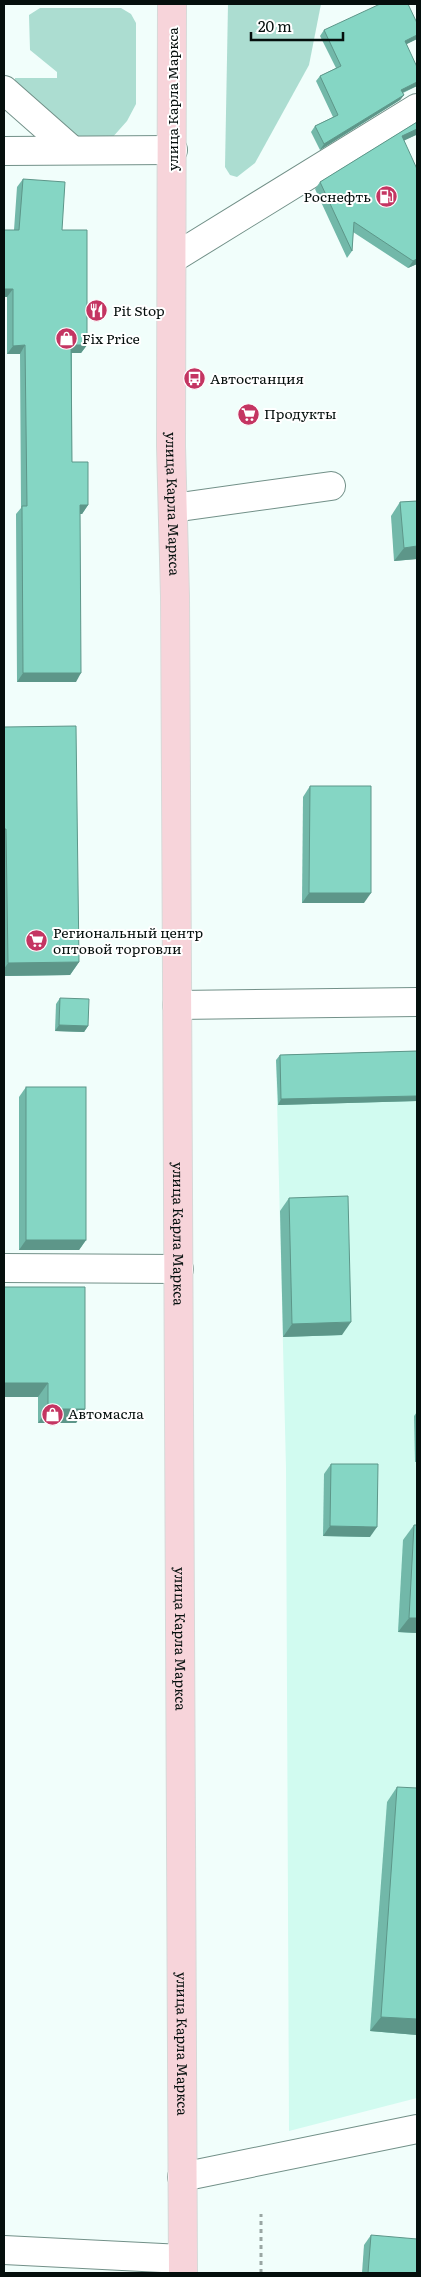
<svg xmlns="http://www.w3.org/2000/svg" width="421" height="2277" viewBox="0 0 421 2277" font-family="Literata,serif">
<rect width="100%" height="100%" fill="#f1fefb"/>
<polygon fill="#d1fbf0" points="417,1056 417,2098 289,2131 286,1468 276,1060"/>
<g fill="#acddd1">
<polygon points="228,4 321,4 309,65 255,163 237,177 230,175 225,167"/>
<polygon points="40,8 121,8 131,14 136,23 136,104 127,121 111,139 74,144 15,92 15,78 57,78 57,72 30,50 29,15"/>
</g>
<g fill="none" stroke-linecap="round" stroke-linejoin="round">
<defs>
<g id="minor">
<polyline points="4,90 72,150"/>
<polyline points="4,151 173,150"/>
<polyline points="172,259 417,108"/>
<polyline points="173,508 331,486"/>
<polyline points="177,1005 417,1002"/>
<polyline points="4,1268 179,1269"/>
<polyline points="182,2177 417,2129"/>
<polyline points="4,2250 182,2259"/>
</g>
<g id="major">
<path id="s1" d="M172,4L171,446L175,596L177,976L183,2273"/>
</g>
</defs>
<use href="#minor" stroke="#729088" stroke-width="30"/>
<use href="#major" stroke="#d7d9d8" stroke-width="30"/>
<polyline stroke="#9aa6a3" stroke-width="3" stroke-dasharray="4 4" stroke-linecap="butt" points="261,2273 261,2214"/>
<use href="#minor" stroke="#fff" stroke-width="28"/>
<use href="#major" stroke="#f7d4da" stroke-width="28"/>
</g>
<g fill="#72b8a9">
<polygon points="417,23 417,39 406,44 417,86 403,93 404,95 400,100 320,150 311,132 315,126 333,117 316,81 320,76 336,68 320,36 324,30"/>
<polygon points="417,122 416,135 404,140 417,264 408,268 353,232 352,251 347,258 315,189 320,182"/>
<polygon points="23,179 62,230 87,345 81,353 72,353 72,462 88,505 82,514 80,514 76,682 17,682 16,514 21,508 20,354 7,354 7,297 4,297 4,230 14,230 17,187"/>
<polygon points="417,501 417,559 394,561 391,516 400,502"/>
<polygon points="4,727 79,962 70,975 4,976"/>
<polygon points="310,786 364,903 302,903 303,797"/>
<polygon points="60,998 88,1026 84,1032 55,1031 56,1004"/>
<polygon points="417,1051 417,1101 278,1105 276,1060 280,1055"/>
<polygon points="26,1087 86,1240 79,1250 19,1250 19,1097"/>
<polygon points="289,1198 342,1335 283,1337 280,1211"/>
<polygon points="4,1287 85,1409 76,1423 38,1423 38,1397 4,1397"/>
<polygon points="417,1412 417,1462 415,1462 414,1416"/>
<polygon points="331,1464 370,1537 323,1536 324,1474"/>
<polygon points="414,1525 417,1633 398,1632 403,1540"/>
<polygon points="397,1787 417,2035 370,2031 387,1802"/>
<polygon points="371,2235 417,2273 362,2273 364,2245"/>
</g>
<g fill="#5d9689">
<polygon points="417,35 417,39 401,47 405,41"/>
<polygon points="417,82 417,86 397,95 401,90"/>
<polygon points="404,95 400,100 320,150 324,144"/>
<polygon points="417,129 417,133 416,135 397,144 402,136"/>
<polygon points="417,259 417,264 408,268 413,261"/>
<polygon points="4,289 13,289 7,297 4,297"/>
<polygon points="25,345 20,354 7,354 13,346"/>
<polygon points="71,345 87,345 81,353 66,353"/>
<polygon points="80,505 88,505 82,514 74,514"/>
<polygon points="417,546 417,559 394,561 404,548"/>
<polygon points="23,673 81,673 76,682 17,682"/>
<polygon points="309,893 371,893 364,903 302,903"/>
<polygon points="79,962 70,975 4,976 4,969 8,963"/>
<polygon points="59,1025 88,1026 84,1032 55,1031"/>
<polygon points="417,1096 417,1101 278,1105 281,1099"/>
<polygon points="26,1240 86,1240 79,1250 19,1250"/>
<polygon points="351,1322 342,1335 283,1337 292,1324"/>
<polygon points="4,1383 48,1383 38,1397 4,1397"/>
<polygon points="48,1409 85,1409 76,1423 38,1423"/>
<polygon points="330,1526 377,1527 370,1537 323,1536"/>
<polygon points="409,1618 417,1618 417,1633 398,1632"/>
<polygon points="381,2017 417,2019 417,2035 370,2031"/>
</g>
<g fill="#85d6c4" stroke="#5d9689">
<polygon points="380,4 408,4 417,23 417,35 405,41 417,67 417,82 401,90 404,95 324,144 315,126 338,115 320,76 341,66 324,30"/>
<polygon points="417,122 417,129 402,136 417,169 417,259 413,261 354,222 352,251 320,182"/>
<polygon points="23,179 65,182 62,230 87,230 87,345 71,345 72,462 88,462 88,505 80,505 81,673 23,673 22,506 27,506 25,345 13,346 13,289 4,289 4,230 19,230"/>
<polygon points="417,501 417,546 404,548 400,502"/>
<polygon points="76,726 79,962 8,963 6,829 4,829 4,727"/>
<polygon points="310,786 371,786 371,893 309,893"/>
<polygon points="60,998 89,999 88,1026 59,1025"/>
<polygon points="417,1051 417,1096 281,1099 280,1055"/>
<rect x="26" y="1087" width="60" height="153"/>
<polygon points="348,1196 351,1322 292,1324 289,1198"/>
<polygon points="4,1287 85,1287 85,1409 48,1409 48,1383 4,1383"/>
<polygon points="331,1464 378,1464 377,1527 330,1526"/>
<polygon points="414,1525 417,1525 417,1618 409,1618"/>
<polygon points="397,1787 417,1788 417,2019 381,2017"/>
<polygon points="371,2235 417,2239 417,2273 368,2273"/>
</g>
<defs>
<symbol id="fuel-disc" viewBox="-11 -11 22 22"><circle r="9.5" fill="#c43562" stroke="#fff"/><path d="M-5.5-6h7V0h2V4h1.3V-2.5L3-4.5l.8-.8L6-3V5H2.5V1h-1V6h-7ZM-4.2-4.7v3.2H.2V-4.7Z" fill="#fff"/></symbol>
<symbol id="restaurant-disc" viewBox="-11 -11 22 22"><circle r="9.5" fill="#c43562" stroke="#fff"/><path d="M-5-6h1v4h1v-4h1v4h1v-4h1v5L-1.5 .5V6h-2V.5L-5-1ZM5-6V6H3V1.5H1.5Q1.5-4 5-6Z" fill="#fff"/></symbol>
<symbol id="shop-disc" viewBox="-11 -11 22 22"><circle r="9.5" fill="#c43562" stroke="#fff"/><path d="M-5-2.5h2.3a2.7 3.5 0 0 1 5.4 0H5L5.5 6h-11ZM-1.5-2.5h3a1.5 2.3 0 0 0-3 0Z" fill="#fff"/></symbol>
<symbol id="bus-disc" viewBox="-11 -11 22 22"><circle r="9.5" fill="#c43562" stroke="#fff"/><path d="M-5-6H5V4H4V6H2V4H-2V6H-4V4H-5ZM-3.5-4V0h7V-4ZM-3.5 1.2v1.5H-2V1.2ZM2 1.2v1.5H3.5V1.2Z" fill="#fff"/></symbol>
<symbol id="supermarket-disc" viewBox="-11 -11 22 22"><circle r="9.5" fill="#c43562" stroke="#fff"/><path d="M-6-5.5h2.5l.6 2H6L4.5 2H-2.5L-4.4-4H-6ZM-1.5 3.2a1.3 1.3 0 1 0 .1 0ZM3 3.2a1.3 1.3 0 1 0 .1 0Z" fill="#fff"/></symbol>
</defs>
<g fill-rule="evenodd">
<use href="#fuel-disc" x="374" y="184" width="25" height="25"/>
<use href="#restaurant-disc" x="84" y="298" width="25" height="25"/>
<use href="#shop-disc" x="54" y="326" width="25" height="25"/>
<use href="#bus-disc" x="182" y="366" width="25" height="25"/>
<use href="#supermarket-disc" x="236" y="402" width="25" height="25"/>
<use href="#supermarket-disc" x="24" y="928" width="25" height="25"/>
<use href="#shop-disc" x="40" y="1402" width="25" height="25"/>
</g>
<g text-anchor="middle" stroke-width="4" stroke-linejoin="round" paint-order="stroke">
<g font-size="14" fill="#050f0d" stroke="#fff">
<text transform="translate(173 99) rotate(-90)" y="5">улица Карла Маркса</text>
<text dy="5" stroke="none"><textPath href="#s1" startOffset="500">улица Карла Маркса</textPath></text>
<text dy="5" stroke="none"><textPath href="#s1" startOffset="1230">улица Карла Маркса</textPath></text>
<text dy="5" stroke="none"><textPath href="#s1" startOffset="1635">улица Карла Маркса</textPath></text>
<text dy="5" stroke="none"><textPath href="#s1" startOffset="2040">улица Карла Маркса</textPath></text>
</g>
<g font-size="14" fill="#050f0d" stroke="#fff" text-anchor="start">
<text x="371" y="202" text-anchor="end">Роснефть</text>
<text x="113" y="316">Pit Stop</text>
<text x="82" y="344">Fix Price</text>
<text x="210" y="384">Автостанция</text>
<text x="264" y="419">Продукты</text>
<text x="53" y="938">Региональный центр<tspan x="53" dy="16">оптовой торговли</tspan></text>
<text x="68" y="1419">Автомасла</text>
</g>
</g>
<rect width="421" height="2277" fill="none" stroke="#050f0d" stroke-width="10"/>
<path d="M251 32v8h92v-8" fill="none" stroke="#050f0d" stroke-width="2.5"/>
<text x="258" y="32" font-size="15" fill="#050f0d" stroke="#ffffff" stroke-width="4" paint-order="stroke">20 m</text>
</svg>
